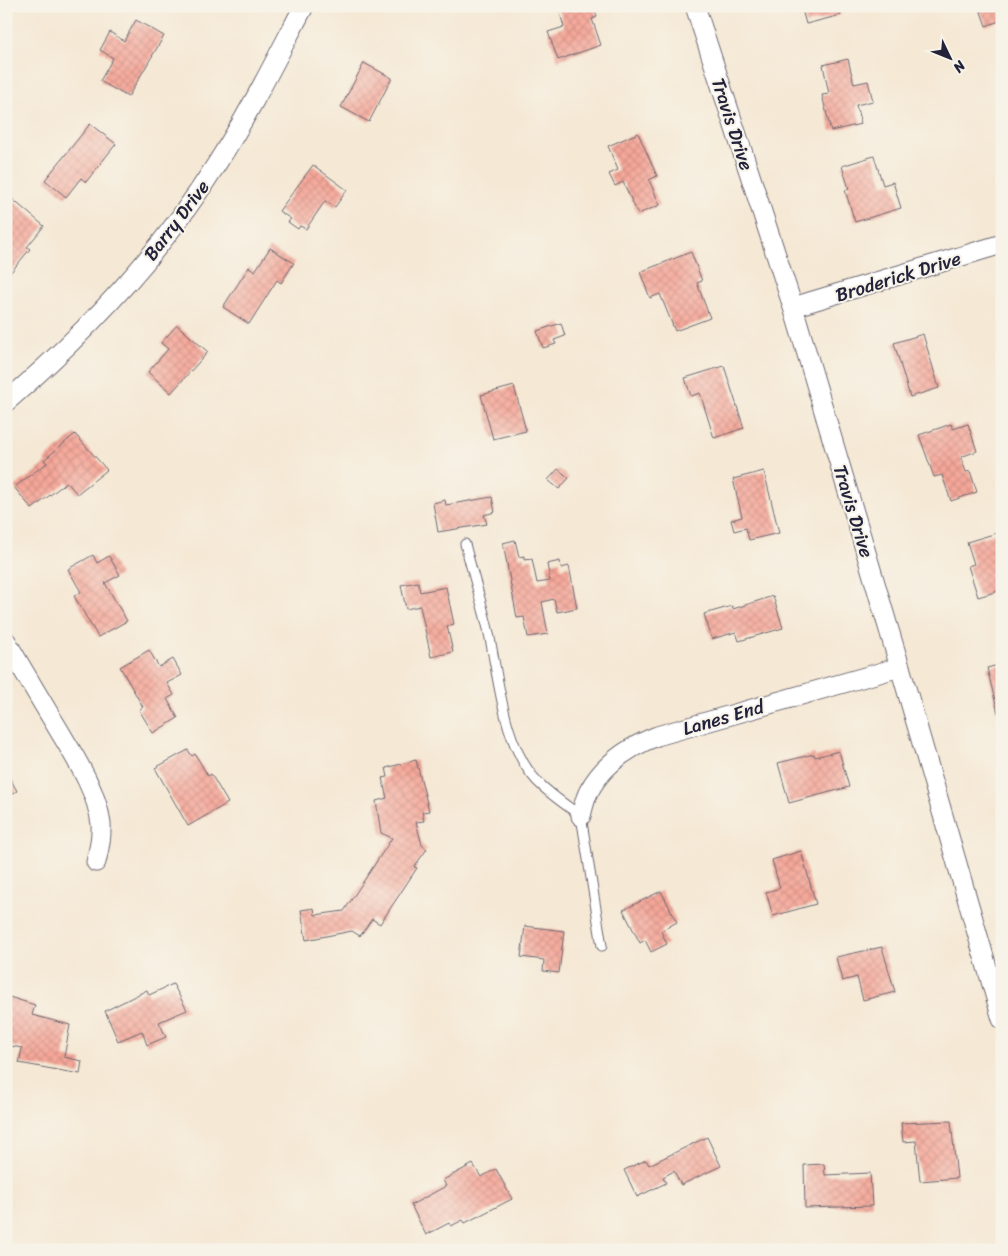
<svg xmlns="http://www.w3.org/2000/svg" width="1008" height="1256" viewBox="0 0 1008 1256" font-family="Sriracha,sans-serif">
<defs>
<pattern id="building-cross-hatch" width="8" height="8" patternUnits="userSpaceOnUse" patternTransform="scale(1.25)"><rect width="8" height="8" fill="#f5a799"/><path d="M0 0l8 8M0 8l8-8" fill="none" stroke="#d28f85"/></pattern>
</defs>
<rect width="100%" height="100%" fill="#f7f3e8"/>
<filter id="ink" filterUnits="userSpaceOnUse"><feTurbulence type="fractalNoise" baseFrequency=".02" numOctaves="2"/><feDisplacementMap in="SourceGraphic" scale="10" xChannelSelector="R" yChannelSelector="G"/><feConvolveMatrix kernelMatrix="1 2 1 2 8 2 1 2 1" color-interpolation-filters="sRGB"/></filter>
<filter id="wash" filterUnits="userSpaceOnUse"><feTurbulence type="fractalNoise" baseFrequency=".0096" numOctaves="4" result="noise"/><feDisplacementMap in="SourceGraphic" scale="20" xChannelSelector="R" yChannelSelector="G"/><feGaussianBlur stdDeviation="1.12" result="paint"/><feColorMatrix in="noise" values="0 0 0 0 0 0 0 0 0 0 0 0 0 0 0 0 0 1.4 0 .05"/><feComposite in="paint" operator="in"/></filter>
<g filter="url(#wash)">
<rect width="100%" height="100%" fill="#f5e8d4"/>
<g id="blocks">
<g fill="url(#building-cross-hatch)">
<polygon points="558,6 594,6 597,17 592,19 601,45 558,60 548,32 564,27"/>
<polygon points="801,6 839,6 841,15 806,24"/>
<polygon points="979,6 1002,6 1002,20 986,26"/>
<polygon points="136,20 164,36 128,97 100,81 113,58 100,50 110,32 124,41"/>
<polygon points="848,59 854,84 868,81 873,101 856,105 861,124 831,131 822,95 829,94 823,65"/>
<polygon points="364,63 392,78 369,122 341,107"/>
<polygon points="90,124 116,144 86,182 81,178 66,197 45,180"/>
<polygon points="638,133 657,176 649,180 660,205 638,214 623,182 615,186 609,174 618,170 608,146"/>
<polygon points="874,156 883,185 893,182 901,208 855,222 845,190 849,189 842,166"/>
<polygon points="313,165 347,190 335,207 325,201 306,229 300,226 298,229 288,222 291,219 279,211"/>
<polygon points="11,198 44,226 27,247 30,249 6,278 6,204"/>
<polygon points="270,248 294,263 281,283 277,280 249,324 223,307 249,267 255,271"/>
<polygon points="691,252 702,281 697,283 710,318 675,331 660,294 650,298 640,272"/>
<polygon points="561,323 565,336 554,340 556,344 543,348 537,331"/>
<polygon points="177,325 208,352 171,393 148,372 168,349 161,343"/>
<polygon points="923,334 939,388 910,397 894,343"/>
<polygon points="724,366 744,428 714,438 700,393 691,396 685,378"/>
<polygon points="514,386 526,431 493,439 481,395"/>
<polygon points="951,424 953,429 968,424 977,451 961,457 966,472 970,471 977,492 951,501 942,475 934,477 919,435"/>
<polygon points="75,434 107,470 77,494 67,482 32,509 14,487 47,463 44,460"/>
<polygon points="558,469 569,478 559,489 548,480"/>
<polygon points="764,471 779,533 749,540 746,528 734,531 731,520 742,517 733,479"/>
<polygon points="492,497 495,512 484,515 487,524 438,532 433,503 445,500 446,505"/>
<polygon points="997,533 1002,546 1002,590 978,597 968,566 974,564 967,542"/>
<polygon points="515,540 519,557 524,556 524,560 532,559 537,583 550,581 547,564 560,561 561,568 569,566 577,608 557,612 554,599 542,602 548,634 528,637 524,617 517,618 503,543"/>
<polygon points="93,555 97,563 109,556 120,575 105,583 127,621 98,637 74,596 81,592 68,569"/>
<polygon points="418,582 420,592 446,587 454,624 447,626 453,652 431,657 420,606 406,609 401,585"/>
<polygon points="773,596 783,628 739,641 736,632 712,639 704,614 732,606 733,609"/>
<polygon points="149,650 159,667 173,659 182,675 167,683 174,695 167,699 178,718 153,733 139,710 143,707 120,667"/>
<polygon points="1002,664 1002,712 998,713 987,668"/>
<polygon points="188,750 192,756 195,754 208,776 211,774 228,803 188,826 155,768"/>
<polygon points="839,751 849,787 789,803 778,763 814,754 815,757"/>
<polygon points="416,760 429,811 422,812 424,821 416,822 422,845 427,849 414,867 417,868 380,924 372,919 360,936 352,931 306,940 301,910 314,908 315,915 344,911 392,838 381,833 376,801 387,798 382,778 388,777 386,768"/>
<polygon points="6,771 17,791 6,797"/>
<polygon points="801,851 816,904 773,916 766,892 780,888 772,860"/>
<polygon points="661,891 677,922 661,931 667,944 651,952 645,940 640,943 623,910"/>
<polygon points="525,926 564,931 559,973 543,971 544,960 521,957"/>
<polygon points="882,947 895,992 863,1000 857,977 842,981 836,957"/>
<polygon points="173,984 187,1010 159,1022 166,1037 147,1045 142,1031 118,1041 105,1011 147,990 149,995"/>
<polygon points="6,996 35,1005 32,1015 70,1025 64,1057 82,1061 80,1074 19,1063 22,1048 6,1045"/>
<polygon points="951,1121 957,1178 920,1181 916,1141 903,1142 901,1123"/>
<polygon points="707,1137 721,1166 681,1185 674,1171 663,1177 666,1183 637,1197 624,1170 646,1160 649,1165"/>
<polygon points="473,1164 481,1177 496,1169 512,1199 465,1223 463,1220 451,1226 449,1223 426,1235 411,1205 446,1186 443,1180"/>
<polygon points="824,1164 825,1175 870,1173 872,1206 805,1208 804,1165"/>
</g>
</g>
</g>
<g filter="url(#ink)">
<use href="#blocks" fill-opacity="0" stroke="#6c6771" stroke-width="1"/>
<g fill="none" stroke-linecap="round" stroke-linejoin="round">
<defs>
<path id="lane" d="M465,544C472,572 481,600 488,629C499,677 502,742 536,780C549,794 566,805 581,816L602,946"/>
<g id="street">
<polyline points="695,6 793,307 900,667 1002,1019"/>
<polyline points="793,307 1002,244"/>
<path d="M6,402C86,333 160,254 216,165C249,114 276,59 304,6"/>
<path d="M6,641C23,670 40,699 57,727C74,756 97,790 101,824C102,837 99,850 96,862"/>
<path d="M581,816C583,808 585,798 589,791C604,763 629,747 657,736L900,667"/>
</g>
</defs>
<use href="#lane" stroke="#6c6771" stroke-width="11"/>
<use href="#street" stroke="#6c6771" stroke-width="21"/>
<use href="#lane" stroke="#fff" stroke-width="9"/>
<use href="#street" stroke="#fff" stroke-width="19"/>
</g>
</g>
<g text-anchor="middle" stroke-width="4" stroke-linejoin="round" paint-order="stroke">
<g font-size="19" fill="#22223b" stroke="#f7f3e8">
<text transform="translate(733 124) rotate(72)" y="7">Travis Drive</text>
<text transform="translate(176 220) rotate(-53)" y="7">Barry Drive</text>
<text transform="translate(898 276) rotate(-17)" y="7">Broderick Drive</text>
<text transform="translate(854 511) rotate(73)" y="7">Travis Drive</text>
<text transform="translate(723 717) rotate(-16)" y="7">Lanes End</text>
</g>
</g>
<rect width="1008" height="1256" fill="none" stroke="#f7f3e8" stroke-width="25"/>
<g transform="translate(950 58) rotate(133)" stroke="#f7f3e8" stroke-width="4" paint-order="stroke">
<path d="M0-4L9 19L0 12L-9 19Z" fill="#22223b"/>
<text y="-8" font-size="14" font-weight="bold" text-anchor="middle" fill="#22223b">N</text>
</g>
</svg>
